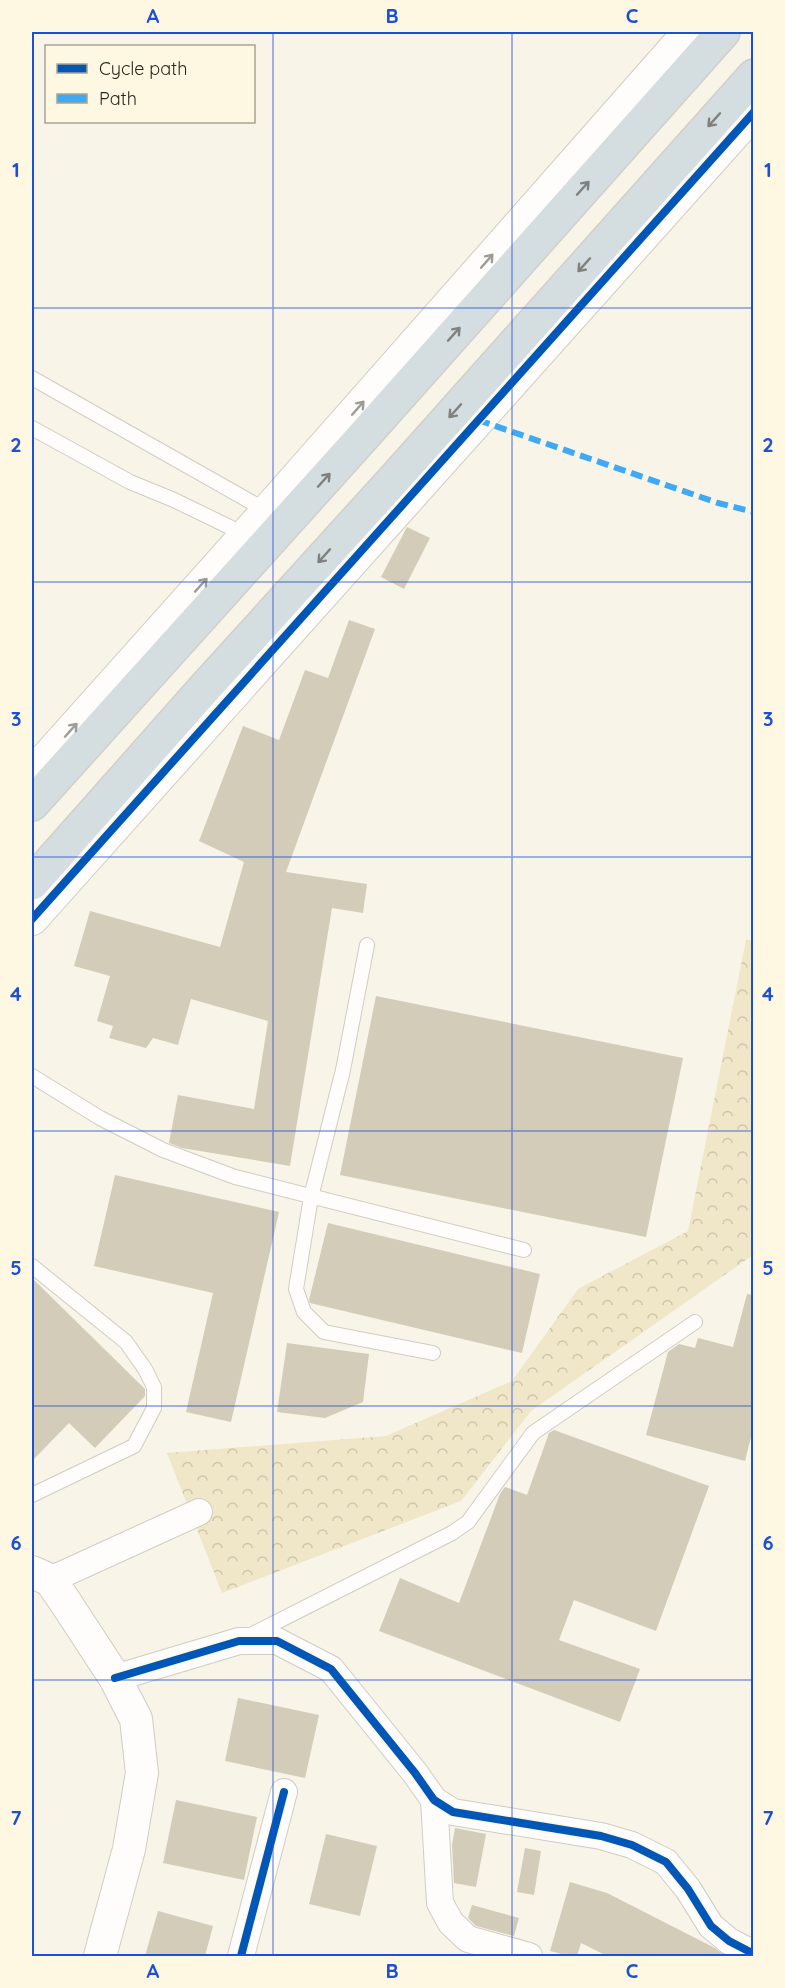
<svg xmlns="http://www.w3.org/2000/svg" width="785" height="1988" viewBox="0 0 785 1988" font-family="Quicksand,sans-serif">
<defs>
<pattern id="forest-crowns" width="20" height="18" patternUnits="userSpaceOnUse" patternTransform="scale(1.5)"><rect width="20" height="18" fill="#f0e7c8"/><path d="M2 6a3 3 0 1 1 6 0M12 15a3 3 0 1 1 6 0" fill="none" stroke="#cec6ab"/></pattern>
</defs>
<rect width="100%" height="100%" fill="#f8f4e8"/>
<polygon fill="url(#forest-crowns)" points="746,940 753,940 753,1255 531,1411 461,1501 222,1593 167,1453 386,1436 512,1381 578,1289 688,1231"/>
<g fill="#d2ccb9">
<polygon points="407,527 430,538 404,589 381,577"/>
<polygon points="349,620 375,629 286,872 367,884 363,913 332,908 290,1166 182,1148 169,1143 178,1095 254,1109 268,1021 191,999 178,1045 153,1038 146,1048 109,1038 113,1026 97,1021 110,976 74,966 90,911 220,947 244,862 199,841 243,726 279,740 305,670 328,678"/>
<polygon points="376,996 683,1058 646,1237 340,1175"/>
<polygon points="115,1175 279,1212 231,1422 186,1412 213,1293 94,1266"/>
<polygon points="328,1223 540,1274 522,1353 310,1303 309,1300"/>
<polygon points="32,1278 145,1389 145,1396 95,1448 69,1423 32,1461"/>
<polygon points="747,1294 753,1295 753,1429 745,1461 646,1435 668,1352 679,1344 695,1348 698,1338 733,1347"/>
<polygon points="287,1343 369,1354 363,1402 325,1418 277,1412"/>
<polygon points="554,1430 709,1486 656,1631 574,1600 559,1640 640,1669 620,1722 379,1631 400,1578 459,1603 500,1494 505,1487 527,1495 549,1433"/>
<polygon points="238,1698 319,1715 305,1778 225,1761"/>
<polygon points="176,1800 257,1817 244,1880 163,1863"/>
<polygon points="455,1828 486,1834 476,1887 454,1883 452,1845"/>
<polygon points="326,1834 377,1846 360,1916 309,1904"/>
<polygon points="525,1848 541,1851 534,1895 517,1892"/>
<polygon points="570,1882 607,1893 713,1947 726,1956 607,1956 581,1943 577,1956 569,1956 550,1951"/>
<polygon points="472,1905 519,1918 514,1936 476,1926 468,1918"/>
<polygon points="158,1911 213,1926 205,1956 145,1956"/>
</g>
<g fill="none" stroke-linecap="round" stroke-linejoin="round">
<defs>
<g id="service">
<polyline points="32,378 267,511"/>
<polyline points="32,428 130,482 174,500 246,535"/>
<polyline points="367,945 343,1070 311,1197 296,1289 304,1312 324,1332 433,1353"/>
<polyline points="32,1076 100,1118 163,1150 235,1177 524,1250"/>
<polyline points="32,1266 126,1342 145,1369 154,1387 154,1408 134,1446 32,1495"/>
<polyline points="249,1636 452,1533 468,1522 533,1433 695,1322"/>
</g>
<g id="minor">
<polyline points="50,1580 199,1512"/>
<polyline points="115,1678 239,1641 277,1641 331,1669 415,1773 434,1800 453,1812 601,1836 632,1845 666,1862 688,1889 711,1926 729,1941 754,1954"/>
<polyline points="434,1800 440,1903 451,1923 468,1939 529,1956"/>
<polyline points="241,1956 284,1792"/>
</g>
<g id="tertiary">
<polyline points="32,774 267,511 689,32"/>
<polyline points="32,919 754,112"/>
<polyline points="32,1572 50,1580 64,1600 115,1678 136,1719 142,1773 129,1849 100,1956"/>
</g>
<g id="trunk">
<polyline points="32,804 360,440 723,32"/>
<polyline points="32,883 202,691 397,476 754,76"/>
</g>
</defs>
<use href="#service" stroke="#d0ccc3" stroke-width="16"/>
<use href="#minor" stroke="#d0ccc3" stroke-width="28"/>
<use href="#tertiary" stroke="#d0ccc3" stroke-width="34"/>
<use href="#trunk" stroke="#d2cfc9" stroke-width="36"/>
<use href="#service" stroke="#fefdfc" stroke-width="14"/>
<use href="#minor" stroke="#fefdfc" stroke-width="26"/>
<use href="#tertiary" stroke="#fefdfc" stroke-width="32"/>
<use href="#trunk" stroke="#d4dddf" stroke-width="33"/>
<polyline stroke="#3fa9f5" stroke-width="6" stroke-dasharray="12 6" stroke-linecap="butt" points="478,420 718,503 754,512"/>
<defs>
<g id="cycleway">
<polyline points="32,919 754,112"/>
<polyline points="115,1678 239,1641 277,1641 331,1669 415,1773 434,1800 453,1812 601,1836 632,1845 666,1862 688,1889 711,1926 729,1941 754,1954"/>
<polyline points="241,1956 284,1792"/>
</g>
</defs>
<use href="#cycleway" stroke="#fef8e2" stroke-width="11"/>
<use href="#cycleway" stroke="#0057b8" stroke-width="8"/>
</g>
<defs><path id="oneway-shaft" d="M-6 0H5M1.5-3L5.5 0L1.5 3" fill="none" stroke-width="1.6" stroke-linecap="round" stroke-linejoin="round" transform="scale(1.5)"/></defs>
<g stroke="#7e817d">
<use href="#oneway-shaft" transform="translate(714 120) rotate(132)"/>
<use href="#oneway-shaft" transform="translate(583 188) rotate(-48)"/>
<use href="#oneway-shaft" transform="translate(584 265) rotate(132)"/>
<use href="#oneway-shaft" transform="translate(454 334) rotate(-48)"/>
<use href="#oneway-shaft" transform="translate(455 411) rotate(132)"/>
<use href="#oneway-shaft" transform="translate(324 480) rotate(-48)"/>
<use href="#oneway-shaft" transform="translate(324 556) rotate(132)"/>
</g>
<g stroke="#9e9c97">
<use href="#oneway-shaft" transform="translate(487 261) rotate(-49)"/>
<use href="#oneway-shaft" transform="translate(358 408) rotate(-49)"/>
<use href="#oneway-shaft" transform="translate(201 585) rotate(-48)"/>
<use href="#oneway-shaft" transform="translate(71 730) rotate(-48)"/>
</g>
<path fill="none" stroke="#1d4ed8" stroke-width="1.5" stroke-opacity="0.55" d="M273,32V1956M512,32V1956M32,308H754M32,582H754M32,857H754M32,1131H754M32,1406H754M32,1680H754"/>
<rect width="785" height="1988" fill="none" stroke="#fef8e2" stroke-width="66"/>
<rect x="45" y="45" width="210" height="78" fill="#fef8e2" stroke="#a8a492" stroke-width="1.5"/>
<rect x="57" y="64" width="30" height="9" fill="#0057b8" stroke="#a8a492" stroke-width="1.5"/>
<text x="99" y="75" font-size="18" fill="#28251b">Cycle path</text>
<rect x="57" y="94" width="30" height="9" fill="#3fa9f5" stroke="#a8a492" stroke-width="1.5"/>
<text x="99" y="105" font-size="18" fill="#28251b">Path</text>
<rect x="33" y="33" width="719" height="1922" fill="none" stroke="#1d4ed8" stroke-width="2"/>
<g font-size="20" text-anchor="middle" font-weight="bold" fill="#1d4ed8">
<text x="153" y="23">A</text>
<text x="392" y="23">B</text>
<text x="632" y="23">C</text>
<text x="16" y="177">1</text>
<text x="768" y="177">1</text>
<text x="16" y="452">2</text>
<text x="768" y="452">2</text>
<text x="16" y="726">3</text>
<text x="768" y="726">3</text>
<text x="16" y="1001">4</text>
<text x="768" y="1001">4</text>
<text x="16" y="1275">5</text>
<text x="768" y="1275">5</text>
<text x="16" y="1550">6</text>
<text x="768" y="1550">6</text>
<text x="16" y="1825">7</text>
<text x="768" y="1825">7</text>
<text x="153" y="1978">A</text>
<text x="392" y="1978">B</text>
<text x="632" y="1978">C</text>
</g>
</svg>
